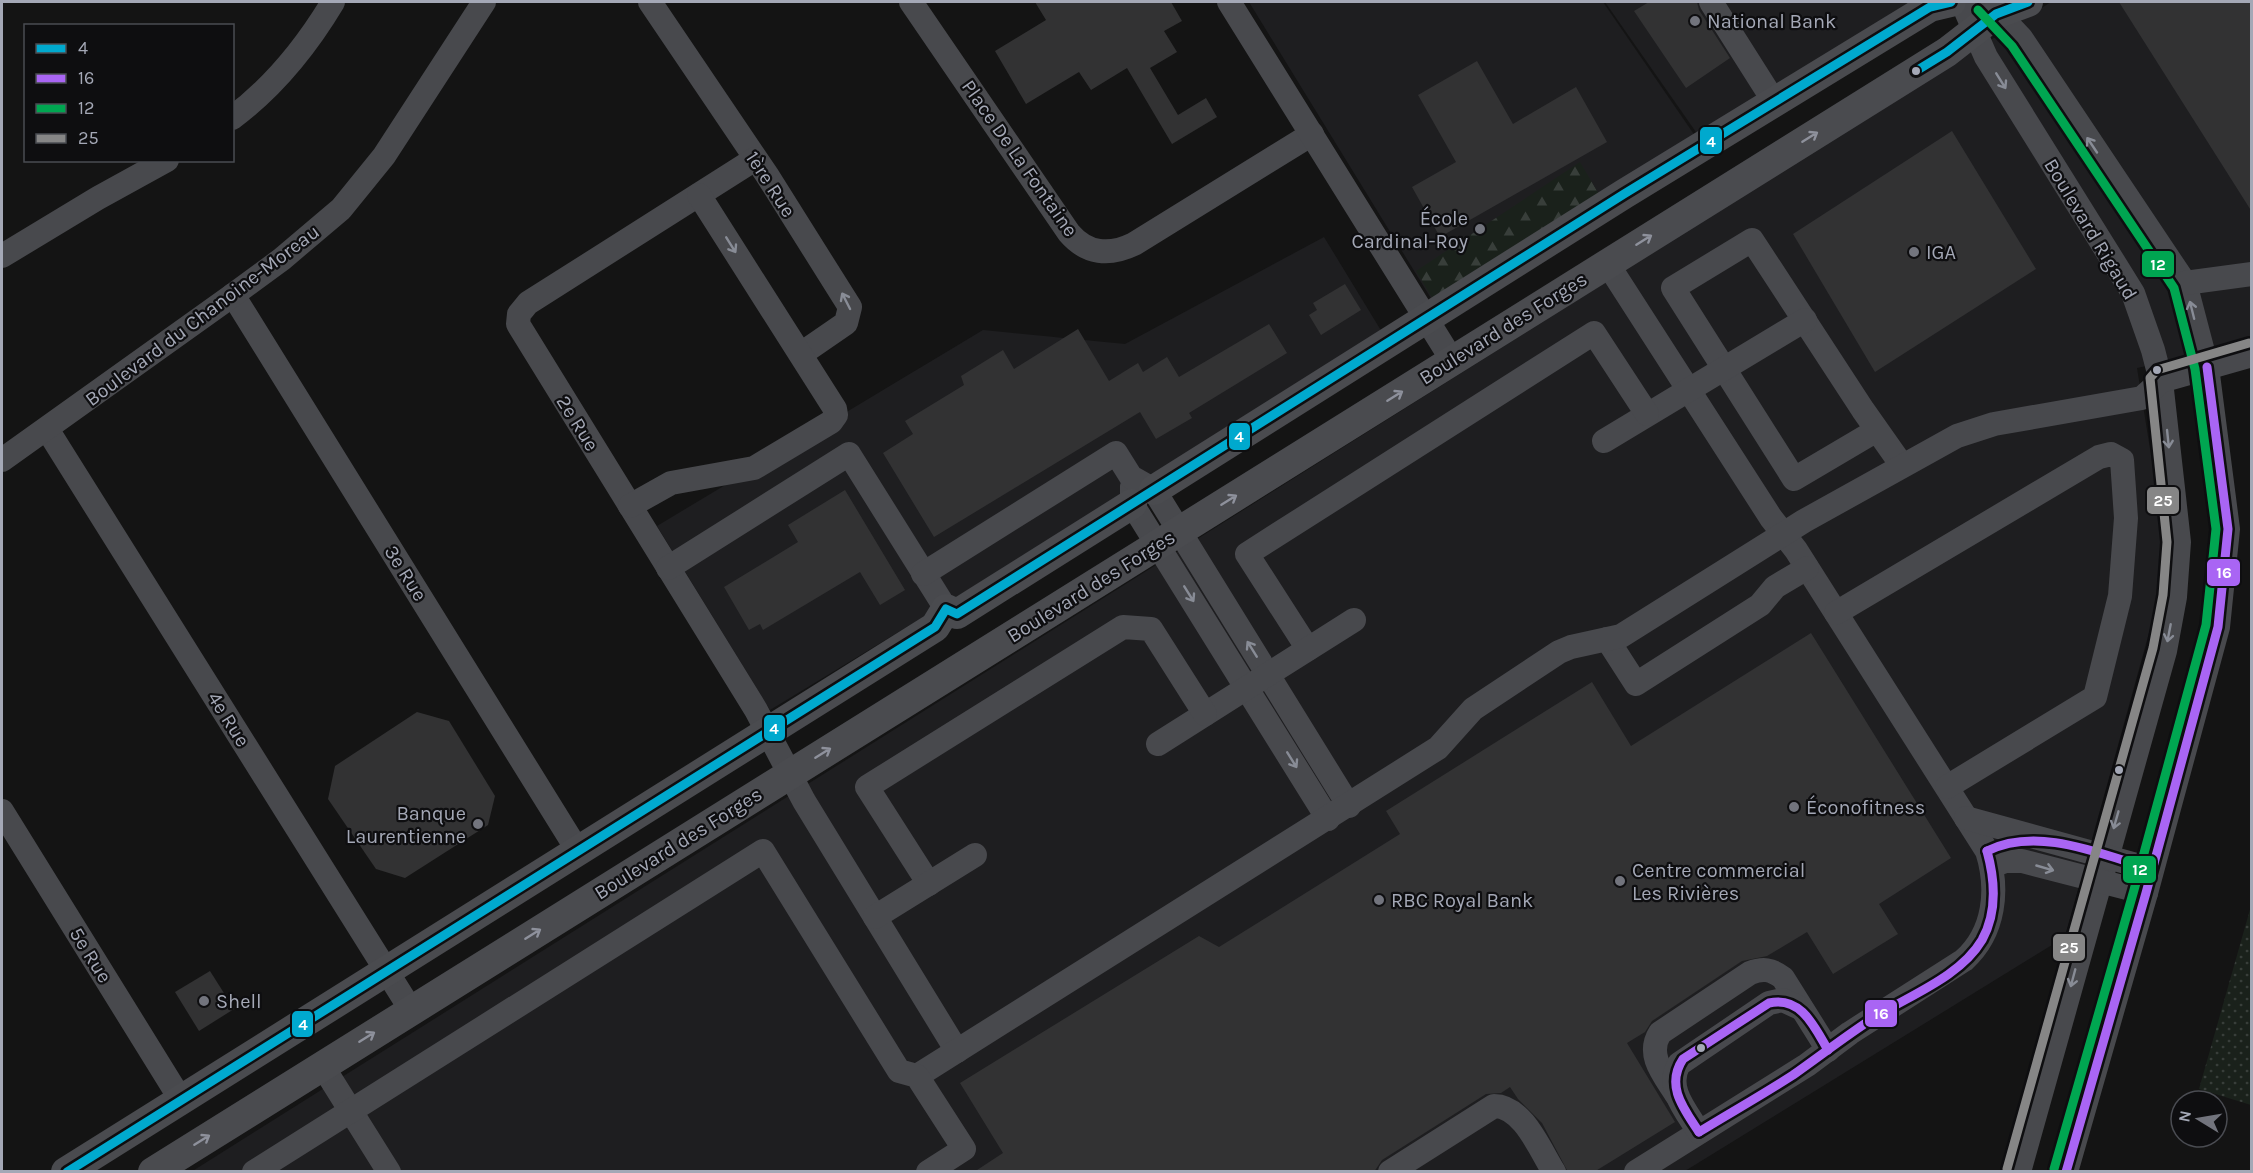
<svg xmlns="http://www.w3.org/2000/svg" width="2253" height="1173" viewBox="0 0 2253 1173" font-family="Karla,sans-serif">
<defs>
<pattern id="forest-firs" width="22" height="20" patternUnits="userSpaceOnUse" patternTransform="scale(1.5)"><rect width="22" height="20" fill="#1a211b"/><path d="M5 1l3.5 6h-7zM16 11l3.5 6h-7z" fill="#383e3a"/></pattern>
<pattern id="park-dots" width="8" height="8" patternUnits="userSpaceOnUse" patternTransform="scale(1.5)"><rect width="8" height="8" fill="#1a211b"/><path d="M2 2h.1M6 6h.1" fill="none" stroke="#383e3a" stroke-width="1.8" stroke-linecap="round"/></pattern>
</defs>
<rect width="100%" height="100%" fill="#141414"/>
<g fill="#1e1e20">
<polygon points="1249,2 1603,2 1702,146 1440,313"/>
<polygon points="1605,2 1929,2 1705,145"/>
<polygon points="2051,2 2251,2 2251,344 2137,368 2165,542 2160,593 2065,937 1685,1171 191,1172"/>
<polygon points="1324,237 1385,337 770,710 657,526 983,330 1125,344"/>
</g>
<polygon fill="url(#forest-firs)" points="1580,162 1606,206 1440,311 1416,271"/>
<polygon fill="url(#park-dots)" points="2251,906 2251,1105 2199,1089"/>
<g fill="#323233">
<polygon points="1035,2 1171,2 1182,21 1164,31 1177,52 1150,68 1178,115 1206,98 1217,117 1172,144 1127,68 1091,90 1079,72 1026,104 995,51 1046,20"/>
<polygon points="1649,2 1697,2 1699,10 1730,58 1686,88 1634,11"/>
<polygon points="2119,2 2252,2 2252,212"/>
<polygon points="1477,61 1513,124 1576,87 1607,142 1440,237 1412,187 1456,162 1418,95"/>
<polygon points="1952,131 2036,269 1875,372 1793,234"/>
<polygon points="1345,284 1361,310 1321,335 1309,315 1317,310 1313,303"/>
<polygon points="1269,324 1287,353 1189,413 1192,418 1156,439 1140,412 934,537 883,453 913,434 905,421 964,385 961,376 1003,350 1014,369 1078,329 1109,381 1138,363 1143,372 1167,357 1179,377"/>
<polygon points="845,490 905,590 880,605 860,572 763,630 760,624 749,630 724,587 798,542 788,525"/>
<polygon points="1811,633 1951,858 1879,904 1898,934 1833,974 1807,932 1767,956 1742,961 1652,1021 1645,1032 1627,1043 1675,1122 1594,1172 1568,1172 1542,1123 1518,1099 1510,1087 1501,1093 1486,1094 1382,1160 1374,1172 974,1172 1003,1153 960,1083 1199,936 1219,947 1400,834 1386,811 1592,682 1631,746"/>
<polygon points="417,712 449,721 495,796 488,825 405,878 376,869 328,799 335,766"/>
<polygon points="210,971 234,1009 199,1031 175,992"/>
</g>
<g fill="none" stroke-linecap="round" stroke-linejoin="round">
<g stroke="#48494d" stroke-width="24">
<polyline points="650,2 767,175 850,307 846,323 801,354"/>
<path d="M911,2L1069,233C1087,254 1109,256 1134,244L1312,134"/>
<polyline points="1229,2 1452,360"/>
<polyline points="1711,2 1775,103"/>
<polyline points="1962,2 1986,57 2133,293 2153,350 2161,381 2179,542 2175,597 2165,651 2019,1172"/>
<polyline points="1987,2 2021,38 2185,283 2207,367 2228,529 2218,627 2146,893 2066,1172"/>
<path d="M232,118C275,86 306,47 333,2"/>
<polyline points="755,159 528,303 519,314 518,324 756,710 804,801 957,1051"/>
<polyline points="2,256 98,198 167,160"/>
<path d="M1607,263L1771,518L1796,550L1987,851C1999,889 1995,932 1964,960L1850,1033L1807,1065L1636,1172"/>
<polyline points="2185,283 2252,274"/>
<polyline points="233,295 578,851"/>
<polyline points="47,429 411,1010"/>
<polyline points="1877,430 1794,479 1673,288 1752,240 1863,410 1901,464"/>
<polyline points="1604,441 1805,320"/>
<polyline points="2,460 233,295 282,259 341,209 384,156 484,2"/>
<polyline points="1132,487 1132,504 1328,819"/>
<polyline points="630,506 671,483 754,468 831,422 836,415 835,409 699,195"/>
<polyline points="668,568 849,454 946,609"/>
<polyline points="923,574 1116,453 1131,477 1154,490 1349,806"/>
<polyline points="1836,613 2099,457 2111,454 2122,460 2126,518 2120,596 2095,697 1947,787"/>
<polyline points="1607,639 1636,684 1760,605 1775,587 1807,568"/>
<polyline points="1308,649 1247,554 1594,333 1647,414"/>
<polyline points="1158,744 1354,620"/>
<polyline points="2,811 181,1100"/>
<polyline points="1966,818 2151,869"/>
<polyline points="1992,866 2005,861 2022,861 2146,893"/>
<polyline points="929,884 867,787 1123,627 1151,629 1205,714"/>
<polyline points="875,917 975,855"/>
<polyline points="322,1065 389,1172"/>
<polyline points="917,1076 1438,748 1473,709 1559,652 1571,647 1621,636 1804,521 1957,436 1994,424 2142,398 2161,381 2252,355"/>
<path d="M1676,1094C1664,1075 1646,1055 1660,1033L1750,973C1763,968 1771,969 1783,978L1828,1050"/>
<path d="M1699,1132C1686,1111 1665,1088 1679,1064L1769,1003L1783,1000L1802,1009"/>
<polyline points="254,1172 763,851 899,1071 917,1076 964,1149 928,1172"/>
<path d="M1390,1172L1494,1106C1523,1106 1540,1150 1554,1172"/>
</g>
<g stroke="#4a4b4f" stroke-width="30">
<polyline points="1154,490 1624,194 1930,7 1951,2"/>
<polyline points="66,1172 935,627 946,609 957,614 1132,504"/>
<polyline points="153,1172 1947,52 1996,14 2028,2"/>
</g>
<defs>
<g id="bus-1">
<polyline points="1916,71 1947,52 1996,14 2028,2"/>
<polyline points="67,1172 935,627 946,609 957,614 1624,194 1930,7 1951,2"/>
</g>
<g id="bus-2">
<path d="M1987,851C2038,826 2100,854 2151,869"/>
<path d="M1699,1132C1730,1113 1762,1095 1793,1075C1820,1056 1847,1035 1875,1017C1910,995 1960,977 1982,940C1997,913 1995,880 1987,851"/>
<path d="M1699,1132C1684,1109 1665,1086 1683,1059L1769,1003C1801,996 1814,1026 1828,1050"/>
<polyline points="2066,1172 2146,893 2218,627 2228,529 2207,367"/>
</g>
<polyline id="bus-3" points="1978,10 2012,46 2174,288 2195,369 2216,529 2206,625 2134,890 2054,1169"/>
<polyline id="bus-4" points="2007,1169 2153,648 2163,595 2167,542 2150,378 2157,370 2249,343"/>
</defs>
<use href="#bus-1" stroke="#0e0e10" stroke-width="14"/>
<use href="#bus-2" stroke="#0e0e10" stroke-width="14"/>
<use href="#bus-3" stroke="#0e0e10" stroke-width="14"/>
<use href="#bus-4" stroke="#0e0e10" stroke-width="14"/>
<use href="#bus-1" stroke="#00a9ce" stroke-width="9"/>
<use href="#bus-2" stroke="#a965f4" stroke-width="9"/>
<use href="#bus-3" stroke="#00a651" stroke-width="9"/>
<use href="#bus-4" stroke="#868686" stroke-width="9"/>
</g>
<defs><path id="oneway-shaft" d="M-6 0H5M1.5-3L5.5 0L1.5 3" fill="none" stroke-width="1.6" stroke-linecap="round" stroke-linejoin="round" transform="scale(1.5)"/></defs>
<g stroke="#888c96">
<use href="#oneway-shaft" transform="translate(2001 81) rotate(58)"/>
<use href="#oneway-shaft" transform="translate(2092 145) rotate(-124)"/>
<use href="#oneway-shaft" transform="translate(731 245) rotate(58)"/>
<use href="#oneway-shaft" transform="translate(846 301) rotate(-117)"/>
<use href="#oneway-shaft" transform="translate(2192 310) rotate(-104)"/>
<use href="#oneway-shaft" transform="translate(2168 439) rotate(84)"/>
<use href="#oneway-shaft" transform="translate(1189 594) rotate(58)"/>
<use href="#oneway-shaft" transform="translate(2169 633) rotate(101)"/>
<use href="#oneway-shaft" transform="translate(1252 649) rotate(-122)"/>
<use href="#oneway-shaft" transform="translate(1292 760) rotate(58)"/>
<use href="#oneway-shaft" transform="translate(2116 820) rotate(106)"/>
<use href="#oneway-shaft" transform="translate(2045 868) rotate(16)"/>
<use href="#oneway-shaft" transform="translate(2073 978) rotate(105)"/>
</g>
<g stroke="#8e919c">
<use href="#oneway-shaft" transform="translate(1810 137) rotate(-32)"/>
<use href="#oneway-shaft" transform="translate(1644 240) rotate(-32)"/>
<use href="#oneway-shaft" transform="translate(1395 396) rotate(-32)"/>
<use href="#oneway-shaft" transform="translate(1229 500) rotate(-32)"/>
<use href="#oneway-shaft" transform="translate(823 753) rotate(-32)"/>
<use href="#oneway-shaft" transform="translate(533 934) rotate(-32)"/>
<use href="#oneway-shaft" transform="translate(367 1037) rotate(-32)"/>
<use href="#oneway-shaft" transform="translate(202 1140) rotate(-32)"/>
</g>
<g fill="#72747d" stroke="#0e0e10" stroke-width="2">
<circle cx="1695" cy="21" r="6"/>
<circle cx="1480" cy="229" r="6"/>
<circle cx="1914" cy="252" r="6"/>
<circle cx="1794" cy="807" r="6"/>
<circle cx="478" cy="824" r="6"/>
<circle cx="1620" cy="881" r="6"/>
<circle cx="1379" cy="900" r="6"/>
<circle cx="204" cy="1001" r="6"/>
</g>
<g fill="#a4a8b6" stroke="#0e0e10" stroke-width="2">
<circle cx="1916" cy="71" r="5"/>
<circle cx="2157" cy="370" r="5"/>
<circle cx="2119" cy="770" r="5"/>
<circle cx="1701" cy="1048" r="5"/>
</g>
<g text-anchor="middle" stroke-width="4.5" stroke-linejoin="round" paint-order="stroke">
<g font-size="20" fill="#a4a8b6" stroke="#0e0e10" text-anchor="start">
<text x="1707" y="28">National Bank</text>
<text x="1468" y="225" text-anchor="end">École<tspan x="1468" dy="23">Cardinal-Roy</tspan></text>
<text x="1926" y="259">IGA</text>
<text x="1806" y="814">Éconofitness</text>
<text x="466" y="820" text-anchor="end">Banque<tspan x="466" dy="23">Laurentienne</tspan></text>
<text x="1632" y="877">Centre commercial<tspan x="1632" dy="23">Les Rivières</tspan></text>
<text x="1391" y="907">RBC Royal Bank</text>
<text x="216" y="1008">Shell</text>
</g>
<g font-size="20" fill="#a4a8b6" stroke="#0e0e10">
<text transform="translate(1020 158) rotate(55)" y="7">Place De La Fontaine</text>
<text transform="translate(771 184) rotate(57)" y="7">1ère Rue</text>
<text transform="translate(2091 229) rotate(59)" y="7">Boulevard Rigaud</text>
<text transform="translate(202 315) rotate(-37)" y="7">Boulevard du Chanoine-Moreau</text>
<text transform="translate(1503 328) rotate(-32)" y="7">Boulevard des Forges</text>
<text transform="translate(578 423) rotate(58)" y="7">2e Rue</text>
<text transform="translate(406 573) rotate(58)" y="7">3e Rue</text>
<text transform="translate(1091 586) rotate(-32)" y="7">Boulevard des Forges</text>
<text transform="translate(229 719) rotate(58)" y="7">4e Rue</text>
<text transform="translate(678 843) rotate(-32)" y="7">Boulevard des Forges</text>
<text transform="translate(91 955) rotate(58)" y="7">5e Rue</text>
</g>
</g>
<g stroke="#0e0e10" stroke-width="2">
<rect x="1699" y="126" width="24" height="29" rx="6" fill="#00a9ce"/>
<rect x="2141" y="250" width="34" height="28" rx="6" fill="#00a651"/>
<rect x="1228" y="422" width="23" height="29" rx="6" fill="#00a9ce"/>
<rect x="2146" y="486" width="34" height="29" rx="6" fill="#868686"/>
<rect x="2206" y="558" width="35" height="29" rx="6" fill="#a965f4"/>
<rect x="763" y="714" width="23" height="28" rx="6" fill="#00a9ce"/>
<rect x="2122" y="855" width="35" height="29" rx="6" fill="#00a651"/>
<rect x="2052" y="933" width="34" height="29" rx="6" fill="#868686"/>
<rect x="1864" y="999" width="34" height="29" rx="6" fill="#a965f4"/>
<rect x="291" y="1010" width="23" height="28" rx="6" fill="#00a9ce"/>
</g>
<g font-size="16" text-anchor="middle" font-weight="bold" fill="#fff">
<text x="1711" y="147">4</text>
<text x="2158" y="270">12</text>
<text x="1239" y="442">4</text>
<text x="2163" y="506">25</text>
<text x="2224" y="578">16</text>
<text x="774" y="734">4</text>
<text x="2140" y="875">12</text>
<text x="2069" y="953">25</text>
<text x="1881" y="1019">16</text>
<text x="303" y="1030">4</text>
</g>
<rect width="2253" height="1173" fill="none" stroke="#a4a8b6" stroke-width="6"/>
<rect x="24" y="24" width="210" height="138" fill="#0e0e10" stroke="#4a4c52" stroke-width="1.5"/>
<rect x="36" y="44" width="30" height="9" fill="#00a9ce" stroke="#4a4c52" stroke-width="1.5"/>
<text x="78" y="54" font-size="18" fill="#a4a8b6">4</text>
<rect x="36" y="74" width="30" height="9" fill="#a965f4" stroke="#4a4c52" stroke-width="1.5"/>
<text x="78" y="84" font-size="18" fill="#a4a8b6">16</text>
<rect x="36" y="104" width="30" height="9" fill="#00a651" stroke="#4a4c52" stroke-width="1.5"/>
<text x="78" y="114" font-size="18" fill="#a4a8b6">12</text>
<rect x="36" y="134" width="30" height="9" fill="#868686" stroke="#4a4c52" stroke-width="1.5"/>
<text x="78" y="144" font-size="18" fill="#a4a8b6">25</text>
<g transform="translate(2199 1119) rotate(281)"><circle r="28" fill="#0e0e10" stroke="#4a4c52" stroke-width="1.5"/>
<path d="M0-4.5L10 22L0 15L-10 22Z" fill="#72747d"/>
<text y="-9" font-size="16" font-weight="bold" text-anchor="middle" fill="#a4a8b6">N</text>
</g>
</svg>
